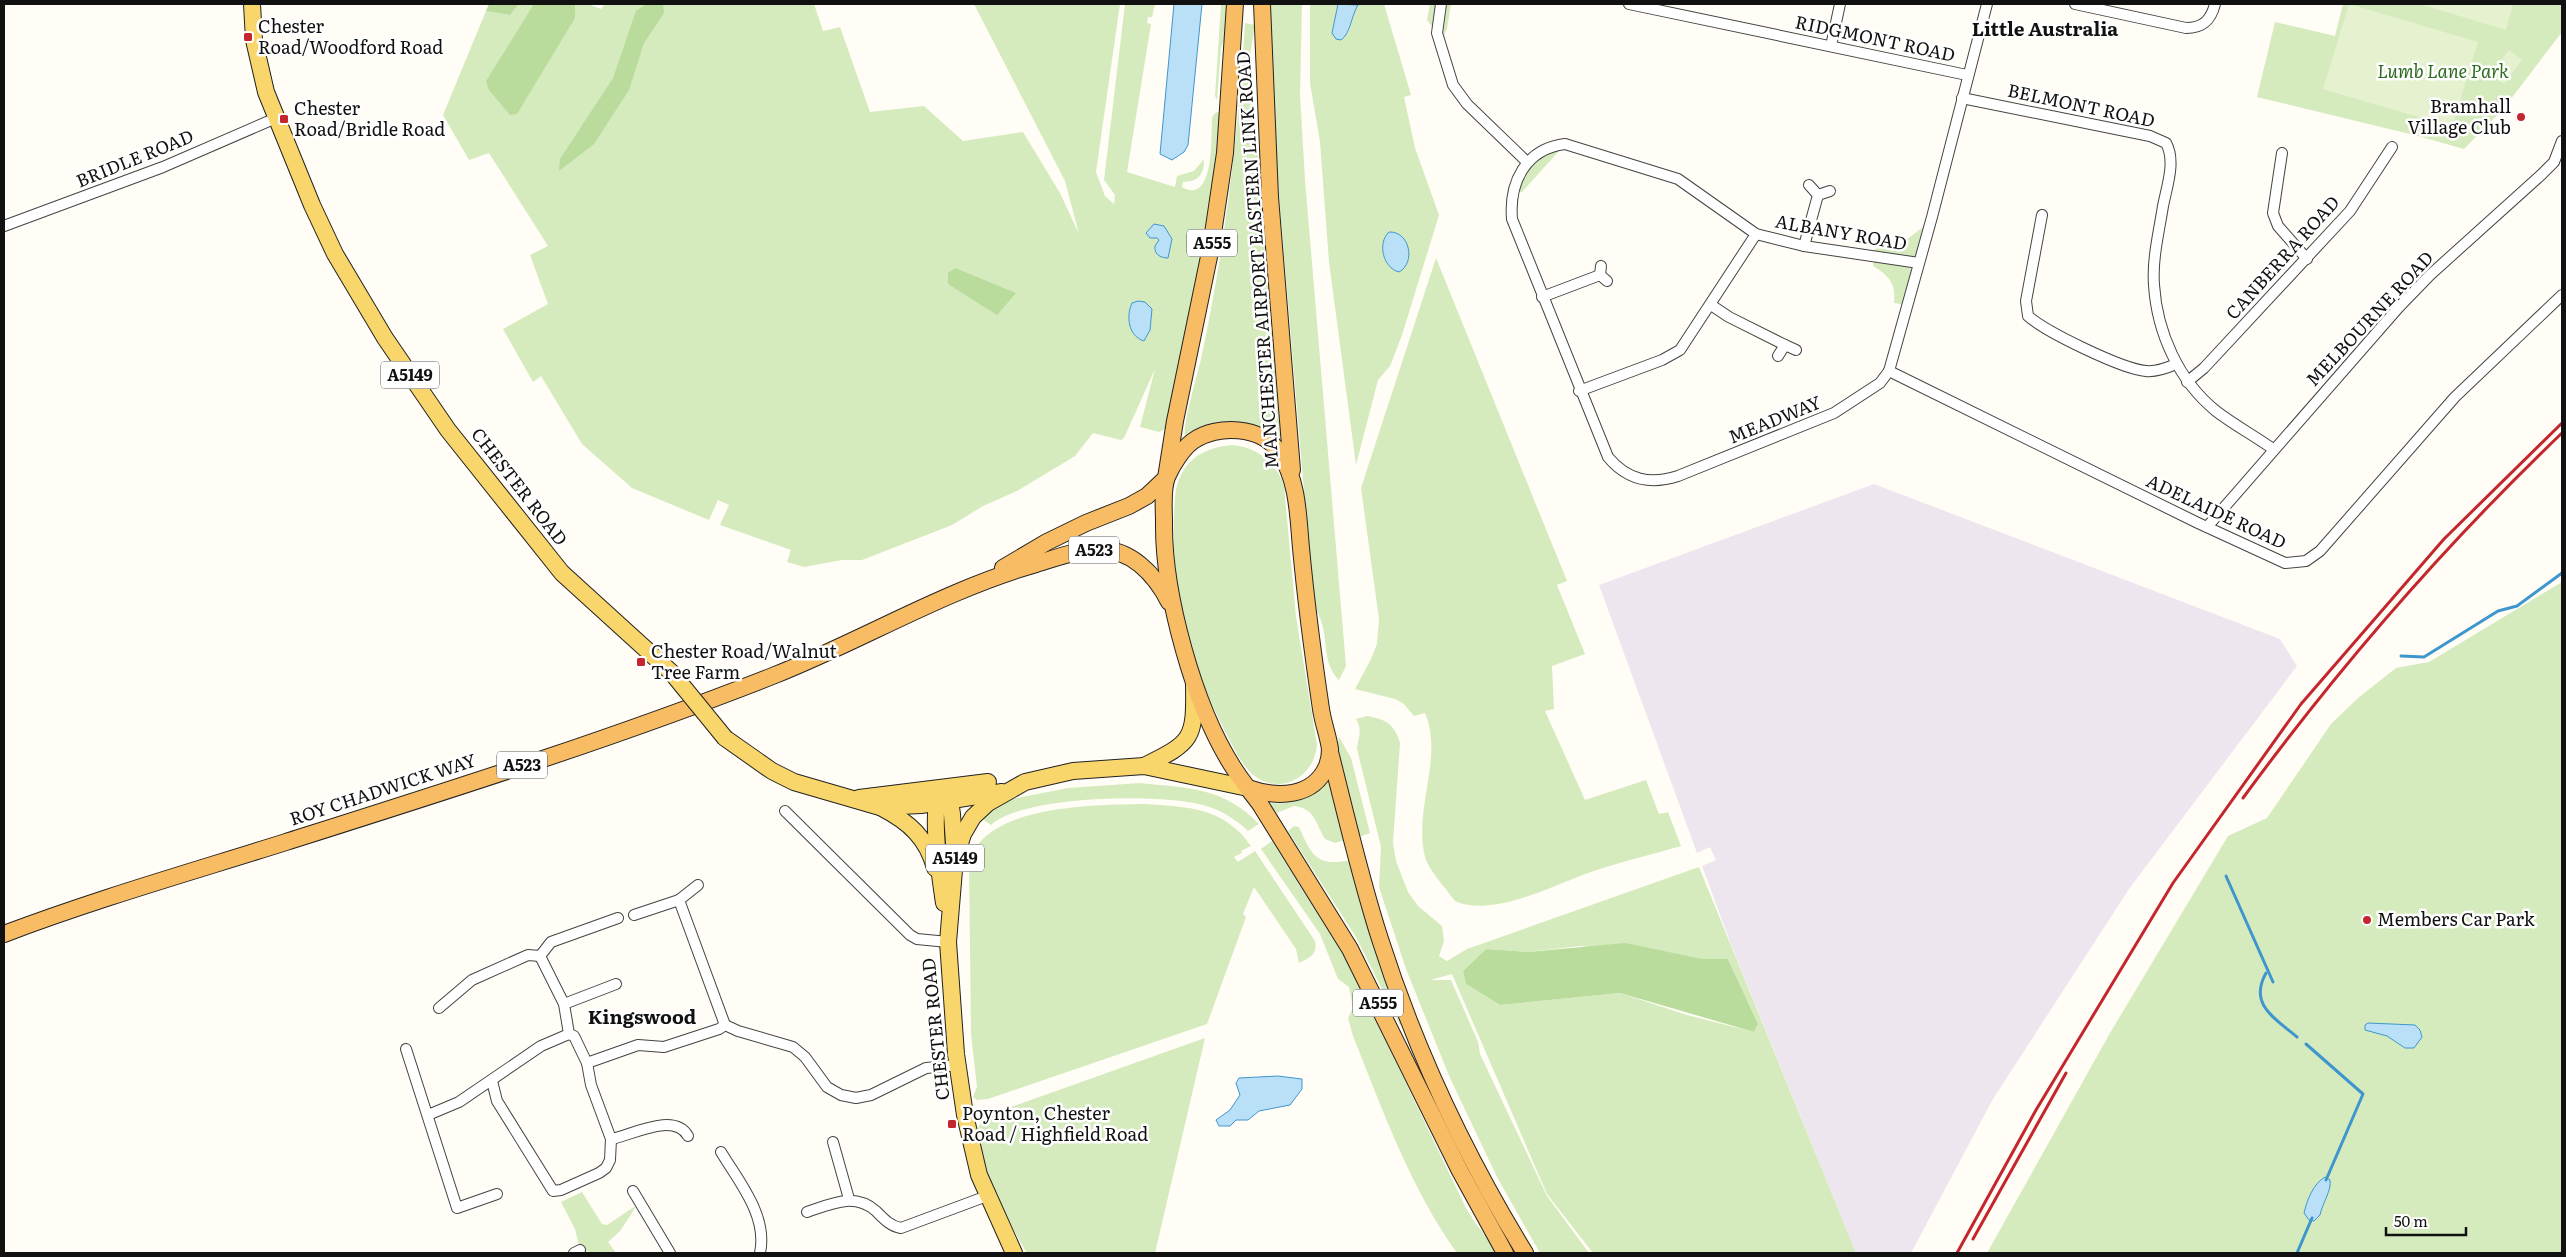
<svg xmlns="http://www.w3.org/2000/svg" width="2566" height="1257" viewBox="0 0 2566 1257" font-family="Literata,serif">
<rect width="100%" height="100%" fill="#fffdf5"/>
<polygon fill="#eee6ef" points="1874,484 2280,639 2297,666 2129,889 1993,1099 1911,1253 1856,1253 1732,947 1702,866 1716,860 1710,847 1697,853 1599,585"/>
<g fill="#d5ebbd" fill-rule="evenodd">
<path d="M519,4H588L601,9L605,4H814L823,31L840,27L870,112L924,106L963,141L1023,132L1060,193L1079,234L1065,181L974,4H1120L1096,172L1105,196L1114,204L1115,195L1104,180L1125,4H1155L1152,17H1148L1147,23L1151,24L1127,172L1175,187L1177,176L1194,171L1204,159C1204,175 1199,181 1183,182L1182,187C1215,206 1211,135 1212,118L1215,113L1221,111L1223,116L1202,257L1165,429L1159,432L1140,427L1155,369L1124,438L1121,440L1093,433L1075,456L1017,491L983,506L952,525L862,560H842L804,567L787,562L791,550L720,525L729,505L718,500L709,520L632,488L582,444L541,376L533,382L503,329L548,304L530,255L548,246L489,153L469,160L443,115L486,11L510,15Z"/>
<polygon points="1221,4 1232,4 1231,20 1221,48 1217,100 1215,96"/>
<path d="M1268,4H1302L1300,94L1305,180L1346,666L1339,680C1323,664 1328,645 1322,624C1320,615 1314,608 1313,598L1274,136Z"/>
<polygon points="1310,4 1338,4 1336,10 1348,33 1357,4 1384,4 1411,95 1404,97 1415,148 1439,215 1402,335 1390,366 1378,380 1356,465 1329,262 1320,142 1310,83"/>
<polygon points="1430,4 1451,4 1447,29 1440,43 1437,33 1427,20"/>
<polygon points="2343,4 2562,4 2562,32 2504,108 2464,149 2418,136 2257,97 2275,22 2335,36"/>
<path d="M1245,23L1255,25L1250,55L1280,436L1278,438C1253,418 1210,415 1185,436C1182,426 1198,373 1201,359C1225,248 1238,136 1245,23Z"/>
<polygon points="1555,145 1559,151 1522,192 1513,194 1519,172"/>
<path d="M1922,228L1928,230L1907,305L1894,303C1896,284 1890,276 1873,266L1875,249L1899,245Z"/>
<path d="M1436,258L1567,581L1557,585L1585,654L1552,666L1554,709L1545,711L1585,800L1646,780L1659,814L1668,812L1681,846C1654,854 1627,860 1600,869C1560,881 1495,919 1455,901C1447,890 1428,869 1425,857C1413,809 1444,758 1425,713L1414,716L1404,704L1395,699L1355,689L1371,659L1377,644L1379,619L1361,488Z"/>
<path d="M1232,445C1257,447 1276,462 1284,486L1296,617L1317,745C1314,780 1275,798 1249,771C1239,760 1231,743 1224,729C1190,664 1171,591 1174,518C1175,504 1174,489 1180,477C1190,455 1210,447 1232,445Z"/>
<polygon points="2562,582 2562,1253 1987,1253 2110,1033 2228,836 2267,818 2331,724 2358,698 2396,668 2429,662"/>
<path d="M1367,716C1385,719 1395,724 1400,743L1393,843L1396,861L1408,892L1418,906L1442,926L1444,941L1439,956L1447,961L1467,949L1699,867L1856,1253H1593L1547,1194L1452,974L1430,980H1451L1478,1042L1480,1054L1547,1196L1589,1253H1540L1497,1177L1450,1078L1406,969L1379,887L1381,847L1357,749C1358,737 1363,731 1356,719ZM1580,946L1702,959H1728L1758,1024L1754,1032L1687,1015L1620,993L1500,1005L1466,984L1463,971L1486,949L1528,952Z"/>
<path d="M1339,737L1351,758L1370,833L1359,837C1352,812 1332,762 1339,737Z"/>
<path d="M1327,774L1345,840L1335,843L1325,839C1315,823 1316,809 1294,806L1277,813L1269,803C1299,806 1308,793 1327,774Z"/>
<path d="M1140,783C1187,788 1224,787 1259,824L1248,831C1234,818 1221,810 1203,805C1160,793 1023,795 991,825L979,817L999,803L1017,798L1068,788Z"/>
<path d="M1145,804C1188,807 1224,807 1251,846L1241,851L1242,853L1234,857L1238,862L1255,851L1315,941C1318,954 1310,958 1299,963L1296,949L1254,887L1243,914L1246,917L1207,1024L988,1099L977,1100L973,1097L977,1087L971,1034L969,863C984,804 1096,805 1145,804Z"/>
<path d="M1294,826L1299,827C1312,856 1316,867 1351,860L1406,1022L1400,1025L1356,937L1288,831Z"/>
<path d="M1272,841L1346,959L1466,1208L1476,1224L1499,1253H1457C1410,1187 1383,1111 1353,1036L1348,1018L1353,1008L1349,987L1338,979L1320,934L1261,849Z"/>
<path d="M1205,1038L1155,1253H1027C1011,1228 976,1157 978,1129C979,1124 983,1120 986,1116Z"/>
<polygon points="582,1192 602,1224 607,1225 637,1205 620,1231 608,1242 616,1253 594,1253 580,1250 575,1229 561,1202"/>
</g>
<g fill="#b9dc9c">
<polygon points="489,4 519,4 510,15 486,11"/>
<polygon points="534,4 575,4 575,18 517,114 510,115 489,90 486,81"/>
<polygon points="646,4 663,4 664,13 644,43 629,90 594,144 559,171 560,159 613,78 636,11"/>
<polygon points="955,268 1016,293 997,315 948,284 948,273"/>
<polygon points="1625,943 1702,959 1728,959 1758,1024 1754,1032 1620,993 1500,1005 1466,984 1463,971 1486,949 1528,952"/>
</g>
<g fill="#e6f2cf">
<polygon points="2349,4 2478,42 2452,127 2323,89"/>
<polygon points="2420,4 2513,4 2506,30"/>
<polygon points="2509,50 2522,60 2504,84 2491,74"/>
</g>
<g fill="#b9e0f7" stroke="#3f96cf">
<polygon points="1174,4 1202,4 1188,145 1184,152 1172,160 1160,154"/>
<path d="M1338,4L1358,5C1351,16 1351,33 1341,40L1336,39L1332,33Z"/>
<path d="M1154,224L1164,226L1172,239L1168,258C1160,258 1154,254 1155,246L1159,240L1157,238H1150L1146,233Z"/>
<path d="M1389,232C1410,231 1416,263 1399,272C1383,268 1377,243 1389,232Z"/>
<path d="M1138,301L1145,302L1152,309L1150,330L1144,341C1128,336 1126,316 1132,303Z"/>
<polygon points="2368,1023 2415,1025 2420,1030 2422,1037 2414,1048 2405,1048 2387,1036 2365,1030 2365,1025"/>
<polygon points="1278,1076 1302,1079 1302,1089 1290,1105 1259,1111 1248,1120 1236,1120 1230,1126 1219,1126 1216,1120 1230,1110 1240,1095 1236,1083 1239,1078"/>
<path d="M2325,1177L2330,1180C2332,1190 2322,1204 2320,1215L2314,1221L2309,1220L2304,1213C2307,1200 2313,1184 2325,1177Z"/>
</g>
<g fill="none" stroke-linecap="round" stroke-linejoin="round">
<g stroke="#3f96cf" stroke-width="3">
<polyline points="2401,656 2424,657 2498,611 2517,606 2562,573"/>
<polyline points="2226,876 2273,982"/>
<path d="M2266,973C2248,1005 2276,1019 2297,1037"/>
<polyline points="2306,1044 2363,1094 2326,1180"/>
<polyline points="2297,1253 2312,1218"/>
</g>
<defs>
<g id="minor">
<polyline points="1441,4 1437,33 1453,85 1467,104 1527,162"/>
<polyline points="1629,4 1967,75"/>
<path d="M2075,4L2186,28C2203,28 2211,20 2215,4"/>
<polyline points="1831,46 1840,4"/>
<path d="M1962,98L2150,136L2166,143C2176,161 2167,186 2163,206C2159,232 2152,259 2154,285C2157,333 2179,381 2216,411C2234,425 2255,436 2273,449"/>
<polyline points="2282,153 2273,213 2278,226 2307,259"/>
<polyline points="1809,185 1818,195"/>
<path d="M2042,215L2026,301L2028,316C2046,332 2122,369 2146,371C2156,372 2167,368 2176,364"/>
<polyline points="4,226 163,167 276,118"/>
<polyline points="1804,246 1818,195 1830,191"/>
<path d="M1919,263L1804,246L1756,234L1678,179L1565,144C1525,149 1509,183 1512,219L1608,457C1627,480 1650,485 1678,476L1834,413L1880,383L1889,371L1932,217L1987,4"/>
<polyline points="1601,266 1600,275 1607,281"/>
<polyline points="1542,297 1600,275"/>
<polyline points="1711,305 1729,317 1785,345 1778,356"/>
<polyline points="1785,345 1796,350"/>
<polyline points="1889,371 2198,523 2285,563 2306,561 2320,551 2455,397 2562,295"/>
<polyline points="2187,382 2204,368 2350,211 2392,147"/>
<polyline points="1579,391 1662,360 1680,350 1756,234"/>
<polyline points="2207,527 2399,307 2430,275 2541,175 2554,162 2562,141"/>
<polyline points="785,811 910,935 917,939 948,942"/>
<polyline points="679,900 698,885"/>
<polyline points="634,915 679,900 725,1025"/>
<polyline points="564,1004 616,984"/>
<polyline points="439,1008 472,980 528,955 540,956"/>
<polyline points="569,1034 564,1004 540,956 551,942 618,918"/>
<polyline points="406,1049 457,1208 497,1194"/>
<polyline points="587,1063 638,1045 664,1047 719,1029 725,1025 738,1031 793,1047 805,1057 827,1087 841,1095 856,1098 871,1095 926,1068 958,1065"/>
<polyline points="492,1081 497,1101 553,1191 561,1190 599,1173 606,1168 610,1160 611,1139 591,1085 587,1063 574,1036 569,1034"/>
<polyline points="428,1115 459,1102 541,1046 569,1034"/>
<path d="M611,1139C630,1136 674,1111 688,1136"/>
<polyline points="833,1142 849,1199"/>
<path d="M721,1152C739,1182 768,1216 760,1253"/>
<polyline points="633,1191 670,1253"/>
<path d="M807,1212C831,1204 854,1192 876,1211C884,1219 890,1226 901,1228L987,1196"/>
<polyline points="574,1253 580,1250"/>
</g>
<g id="primary">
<polyline points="252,4 254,40 266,92 312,205 335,254 385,338 448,430 562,573 672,673"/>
<polyline points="725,738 772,771 794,782 880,807 921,805 1002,792"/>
<path d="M1144,766C1193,742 1195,739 1194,684"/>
<polyline points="940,789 950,801 952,814 955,858 948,942 956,1054 965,1115 979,1175 1014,1253"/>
<path d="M939,794C931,818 940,876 944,903"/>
<polyline points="859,798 988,782"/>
<path d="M882,808C909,822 927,838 935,868"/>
<polyline points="957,853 963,834 973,817 988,803 1025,782 1073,771 1144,766 1248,788"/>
</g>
<g id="trunk">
<polyline points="1262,4 1270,197 1292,470"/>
<polyline points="1003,568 1047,542 1086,523 1129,506 1147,496 1166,478 1175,421 1211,247 1225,153 1235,4"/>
<path d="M1330,752C1346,815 1360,877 1380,939C1415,1049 1465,1155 1525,1253"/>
<path d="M1248,788C1277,798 1313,798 1327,766C1329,761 1330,754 1330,749C1328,735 1323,723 1321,709C1313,655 1306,602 1301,548C1298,515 1298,480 1279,452C1262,426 1217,424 1193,441C1183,448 1172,465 1167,477C1162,489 1164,509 1164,522C1163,594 1194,706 1233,767C1241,780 1251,792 1260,804L1350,949L1460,1171L1505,1253"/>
<path d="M4,934C96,899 191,872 286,842C450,790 615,738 775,675C863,640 945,590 1036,564C1056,558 1076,550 1097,549C1130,548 1155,574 1169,602"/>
</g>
</defs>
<use href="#minor" stroke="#444" stroke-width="12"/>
<use href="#primary" stroke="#222" stroke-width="18"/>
<use href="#trunk" stroke="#222" stroke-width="18"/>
<use href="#minor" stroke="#fff" stroke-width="10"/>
<use href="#primary" stroke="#f9d66b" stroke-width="16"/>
<use href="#trunk" stroke="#f7bc64" stroke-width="16"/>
<g stroke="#c4262e" stroke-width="3">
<path d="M2243,798C2339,667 2445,545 2562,433"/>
<polyline points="1973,1239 2066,1073"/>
<polyline points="1957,1253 2036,1110 2173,883 2301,704 2444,539 2562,423"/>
</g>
<defs>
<polyline id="primary-bridge" points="672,673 725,738"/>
</defs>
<use href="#primary-bridge" stroke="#222" stroke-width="18" stroke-linecap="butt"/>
<use href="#primary-bridge" stroke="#f9d66b" stroke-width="16"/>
</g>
<g fill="#c4262e" stroke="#fff" stroke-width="2">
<rect x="243" y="32" width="10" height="10" rx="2.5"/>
<circle cx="2521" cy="117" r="5"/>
<rect x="279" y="114" width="10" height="10" rx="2.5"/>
<rect x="636" y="657" width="10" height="10" rx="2.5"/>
<circle cx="2367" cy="920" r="5"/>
<rect x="947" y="1119" width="10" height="10" rx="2.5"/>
</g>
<g text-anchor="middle" stroke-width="5" stroke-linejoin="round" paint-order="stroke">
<g fill="#fff" stroke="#585858" stroke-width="1">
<rect x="1187" y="229.5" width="50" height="27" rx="4"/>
<rect x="381" y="361.5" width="58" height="27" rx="4"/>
<rect x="1069" y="536.5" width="50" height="27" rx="4"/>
<rect x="497" y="751.5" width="50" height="27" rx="4"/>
<rect x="926" y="844.5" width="58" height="27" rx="4"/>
<rect x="1353" y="989.5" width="50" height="27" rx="4"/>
</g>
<g font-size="16" font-weight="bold" fill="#111">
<text x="1212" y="249">A555</text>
<text x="410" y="381">A5149</text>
<text x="1094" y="556">A523</text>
<text x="522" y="771">A523</text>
<text x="955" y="864">A5149</text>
<text x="1378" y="1009">A555</text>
</g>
<g font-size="18" fill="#111" stroke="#fff" text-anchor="start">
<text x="258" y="33">Chester<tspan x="258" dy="21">Road/Woodford Road</tspan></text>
<text x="2511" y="113" text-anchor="end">Bramhall<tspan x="2511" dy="21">Village Club</tspan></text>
<text x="294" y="115">Chester<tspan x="294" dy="21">Road/Bridle Road</tspan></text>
<text x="651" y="658">Chester Road/Walnut<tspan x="651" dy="21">Tree Farm</tspan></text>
<text x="2377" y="926">Members Car Park</text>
<text x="962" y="1120">Poynton, Chester<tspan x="962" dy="21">Road / Highfield Road</tspan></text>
</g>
<g font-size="18" fill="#111" stroke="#fff">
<text transform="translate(1875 39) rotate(12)" y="6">RIDGMONT ROAD</text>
<text transform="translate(2081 106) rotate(12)" y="6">BELMONT ROAD</text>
<text transform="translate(135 159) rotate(-22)" y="6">BRIDLE ROAD</text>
<text transform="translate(1841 233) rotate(10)" y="6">ALBANY ROAD</text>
<text transform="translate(2283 258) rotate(-48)" y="6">CANBERRA ROAD</text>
<text transform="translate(1258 260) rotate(-94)" y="6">MANCHESTER AIRPORT EASTERN LINK ROAD</text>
<text transform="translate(2370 319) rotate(-47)" y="6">MELBOURNE ROAD</text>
<text transform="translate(1775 420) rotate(-22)" y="6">MEADWAY</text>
<text transform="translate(519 487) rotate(52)" y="6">CHESTER ROAD</text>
<text transform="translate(2216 512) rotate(25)" y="6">ADELAIDE ROAD</text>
<text transform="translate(383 790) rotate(-18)" y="6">ROY CHADWICK WAY</text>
<text transform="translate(936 1029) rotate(-96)" y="6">CHESTER ROAD</text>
</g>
<g font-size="18" font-style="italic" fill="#2f6b1f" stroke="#fff">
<text x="2443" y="78">Lumb Lane Park</text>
</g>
<g font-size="19" font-weight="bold" fill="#111" stroke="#fff">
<text x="2045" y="36">Little Australia</text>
<text x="642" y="1024">Kingswood</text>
</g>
</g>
<rect width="2566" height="1257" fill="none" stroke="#111111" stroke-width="10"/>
<path d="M2386 1227v8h80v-8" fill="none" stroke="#111111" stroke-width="2.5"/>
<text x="2394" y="1227" font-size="15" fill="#111111" stroke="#ffffff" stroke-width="4" paint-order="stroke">50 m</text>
</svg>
